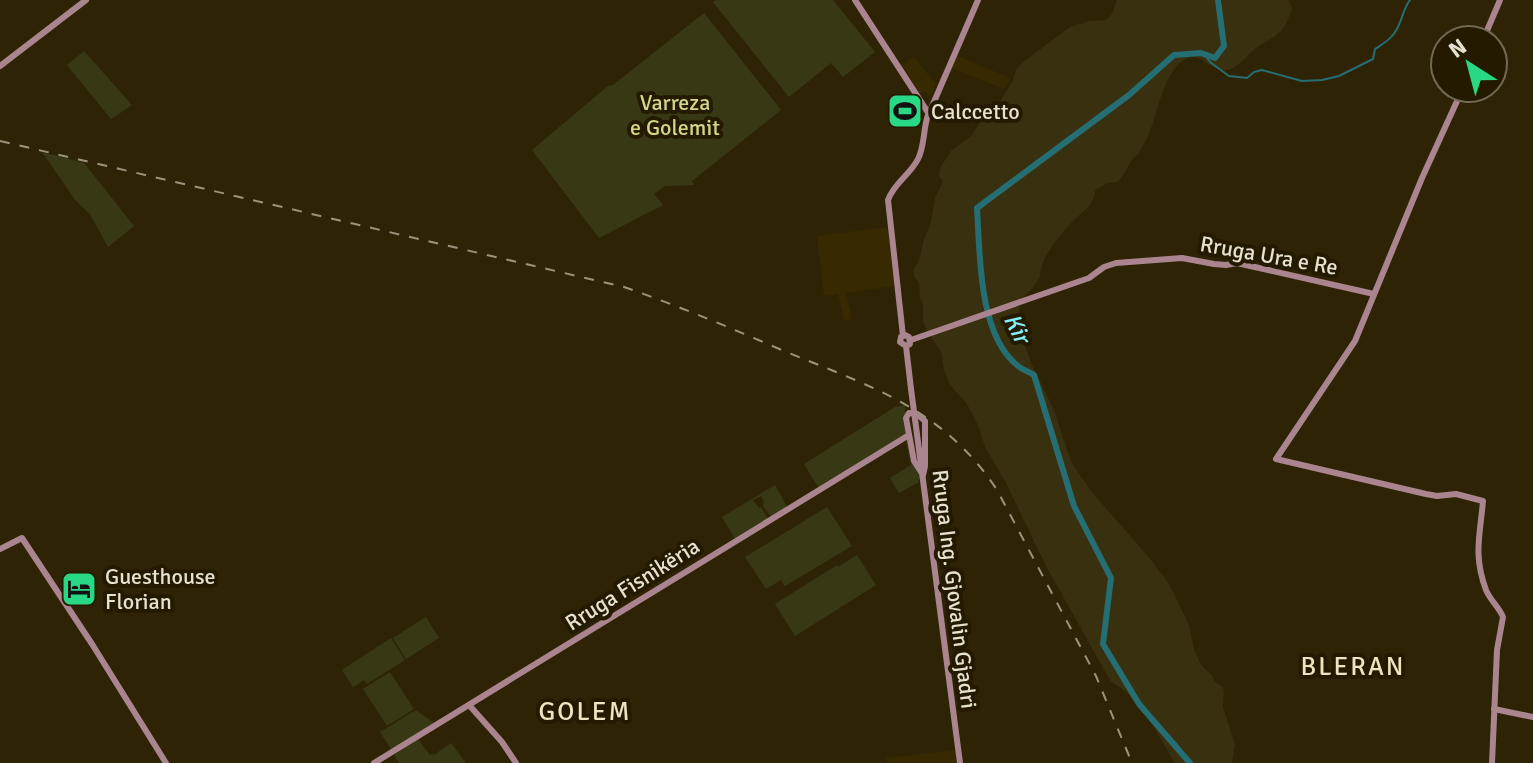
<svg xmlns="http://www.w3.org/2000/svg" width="1533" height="763" viewBox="0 0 1533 763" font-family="Signika,sans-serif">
<rect width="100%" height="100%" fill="#2e2405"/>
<g fill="#372a01">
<polygon points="957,56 1006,76 1011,79 1004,89 952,68"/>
<polygon points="914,57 936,84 931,95 928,96 926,91 918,95 900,66"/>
<polygon points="887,227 895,286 846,293 852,319 844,321 838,294 824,296 817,236"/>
<polygon points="955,750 957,763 887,763 886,758"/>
</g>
<g fill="#383914">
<polygon points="716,0 833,0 875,52 843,77 831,63 789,97 713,2"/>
<polygon points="704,13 781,110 692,181 694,185 665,186 654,194 663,205 599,238 532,150 608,86 613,85"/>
<polygon points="84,51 132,105 111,119 67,65"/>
<polygon points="42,152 84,163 134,226 108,247 90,214 76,201"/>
<polygon points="905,405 906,434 819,487 818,487 804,464 895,407"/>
<polygon points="908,439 920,479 918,480 919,482 899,493 890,478 911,465 906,440"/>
<polygon points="775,485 787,507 771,517 763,506 764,502 761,496 753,500 759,508 761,507 768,519 735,539 722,517"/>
<polygon points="827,507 852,546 785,586 781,580 766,589 745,557"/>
<polygon points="857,555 876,585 795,636 775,604 837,565 838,567"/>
<polygon points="426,617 439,638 406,659 393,638"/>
<polygon points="391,638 405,660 367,684 364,680 353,687 342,670"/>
<polygon points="390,672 414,709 387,726 363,689"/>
<polygon points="416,710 435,724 391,749 380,732"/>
<polygon points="418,739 430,755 433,754 434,755 451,743 466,763 399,763 394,755"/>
</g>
<path fill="#38300f" d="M1117,0H1288L1292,7C1290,15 1287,24 1282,30C1274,38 1266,42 1257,47C1247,54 1237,72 1222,70C1208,69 1200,50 1184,60C1164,72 1158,112 1150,131C1149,135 1141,150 1139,153C1134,159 1134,155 1131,162C1126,169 1124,175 1118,182L1108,183L1095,190C1095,205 1083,211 1073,221C1060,235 1039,259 1040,277L1031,290L1022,298L1019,308L1024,328L1025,346L1032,365L1054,410L1071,462L1091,491L1152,561L1169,584L1189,625L1194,649L1199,661L1203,667L1212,675L1214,681L1223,687L1224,693L1223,707L1235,744L1232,763H1175C1159,737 1139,695 1111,682L1046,566L1006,483L985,447L978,425L967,404L950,385L944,370L941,351L928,333L923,321V303L920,299L919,283L914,276V269L920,258L924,239L930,226L935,198L943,181L939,176L940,168L951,151L972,135L979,124L999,103L1012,82L1016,70L1023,62L1070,27L1089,21L1106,20L1111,15Z"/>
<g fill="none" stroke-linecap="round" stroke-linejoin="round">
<path stroke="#256e73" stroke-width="2" d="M1205,55L1210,62L1229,76L1247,78L1254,72L1262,70L1302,81L1322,80L1339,76L1373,59L1375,49C1381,45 1388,41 1392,36C1402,26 1401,12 1410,0"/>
<path stroke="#256e73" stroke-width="6" d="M1190,763L1139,704L1103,644L1111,578L1074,506L1034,375C1029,372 1023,370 1018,366C978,335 980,253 977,208L1129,95L1174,55L1201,53L1215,58L1224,46L1218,0"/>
<g stroke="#aa848e" stroke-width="6">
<polyline points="855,0 927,111"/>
<polyline points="1483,40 1500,0"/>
<polyline points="0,66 86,0"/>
<path d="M1463,88L1422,178L1355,341L1276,459L1426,494L1437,496L1456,494L1483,501C1480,536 1473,555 1486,590C1490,600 1499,607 1503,617L1497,650L1492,763"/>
<polyline points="930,111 978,0"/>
<path d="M903,336L888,200C894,183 910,175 918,159C925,145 923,129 928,115"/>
<polyline points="911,340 1089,278 1104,267 1116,263 1182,258 1214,264 1226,265 1237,263 1374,294"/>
<polyline points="906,346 910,344 909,337 905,335 901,337 900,342 906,346 911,389"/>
<polygon points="909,413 917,414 925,421 925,466 923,475 914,461 906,418"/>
<polyline points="915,419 960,763"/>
<polyline points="0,549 22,538 92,644 166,763"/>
<polyline points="469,705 502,742 516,763"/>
<polyline points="1494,709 1533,717"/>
<polyline points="374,763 909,435"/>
</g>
<path stroke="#9b947c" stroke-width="2" stroke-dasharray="10 10" stroke-linecap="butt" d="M0,141L624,287C676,305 726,326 777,348C865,385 941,405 997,490L1096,676L1132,763"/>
<polyline stroke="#aa848e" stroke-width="6" points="911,389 915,419"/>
</g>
<defs>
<symbol id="stadium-square" viewBox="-11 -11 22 22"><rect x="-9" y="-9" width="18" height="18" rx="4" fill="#28d885" stroke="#241a00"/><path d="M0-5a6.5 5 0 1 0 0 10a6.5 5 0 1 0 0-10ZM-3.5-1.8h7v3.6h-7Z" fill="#111"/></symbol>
<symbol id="hotel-square" viewBox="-11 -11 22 22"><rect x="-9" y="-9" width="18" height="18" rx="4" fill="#28d885" stroke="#241a00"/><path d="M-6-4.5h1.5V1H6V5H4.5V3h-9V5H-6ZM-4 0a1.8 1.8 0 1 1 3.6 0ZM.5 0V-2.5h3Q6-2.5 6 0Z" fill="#111"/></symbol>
</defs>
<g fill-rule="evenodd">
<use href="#stadium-square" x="885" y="91" width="40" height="40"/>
<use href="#hotel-square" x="59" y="569" width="40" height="40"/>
</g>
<g text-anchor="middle" stroke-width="8" stroke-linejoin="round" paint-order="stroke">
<g font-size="22" fill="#d3d788" stroke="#241a00">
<text x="675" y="110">Varreza<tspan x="675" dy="25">e Golemit</tspan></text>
</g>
<g font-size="22" fill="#e7e1cf" stroke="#241a00" text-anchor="start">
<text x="931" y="119">Calccetto</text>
<text x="105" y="584">Guesthouse<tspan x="105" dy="25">Florian</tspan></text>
</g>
<g font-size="22" fill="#e7e1cf" stroke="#241a00">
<text transform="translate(1269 255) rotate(10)" y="8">Rruga Ura e Re</text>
<text transform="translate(632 584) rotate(-32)" y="8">Rruga Fisnikëria</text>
<text transform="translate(955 589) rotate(83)" y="8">Rruga Ing. Gjovalin Gjadri</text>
</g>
<g font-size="24" font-style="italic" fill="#83f0f8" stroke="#241a00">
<text transform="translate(1017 328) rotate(63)" y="8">Kir</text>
</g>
<g font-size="26" letter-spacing="2" fill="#f0e3c0" stroke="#241a00">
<text x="1353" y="675">BLERAN</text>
<text x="585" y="720">GOLEM</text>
</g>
</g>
<g transform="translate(1469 64) rotate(324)"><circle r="38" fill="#241a00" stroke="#726a53" stroke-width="2"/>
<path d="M0-6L14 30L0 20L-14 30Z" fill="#28d885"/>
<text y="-12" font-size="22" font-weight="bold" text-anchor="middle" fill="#e7e1cf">N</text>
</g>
</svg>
